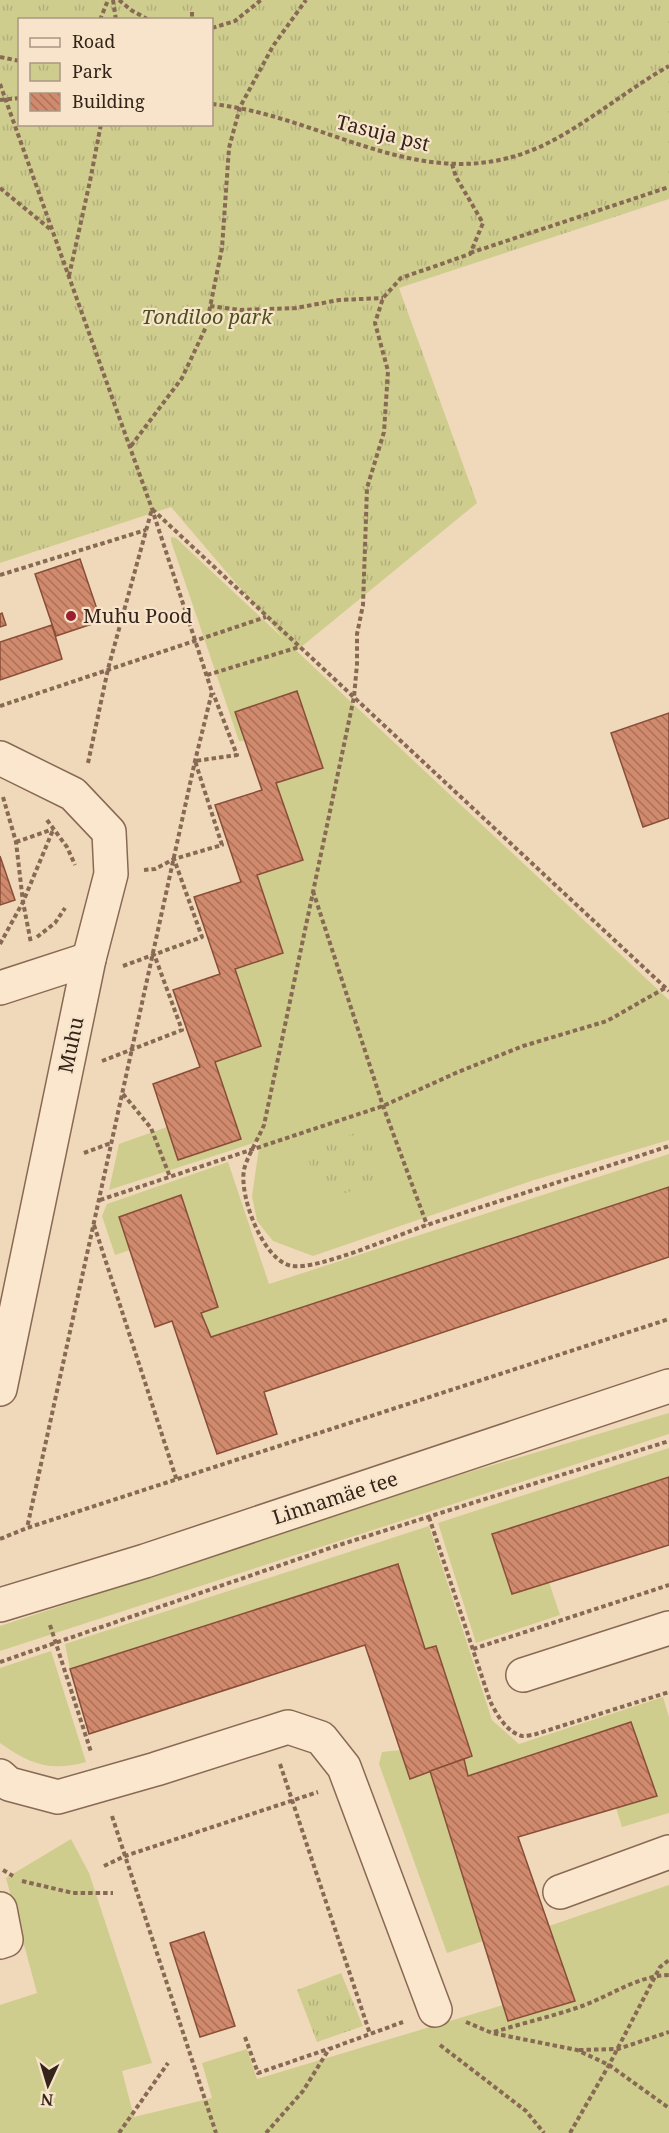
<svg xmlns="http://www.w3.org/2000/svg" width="669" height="2133" viewBox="0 0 669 2133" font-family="'Noto Serif',serif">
<defs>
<pattern id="park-tufts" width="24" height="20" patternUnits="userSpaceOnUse" patternTransform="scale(1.5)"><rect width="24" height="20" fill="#cecd8e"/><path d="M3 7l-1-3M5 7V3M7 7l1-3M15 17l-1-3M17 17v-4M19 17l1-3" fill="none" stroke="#b2b07a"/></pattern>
<pattern id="building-back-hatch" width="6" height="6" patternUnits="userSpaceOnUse" patternTransform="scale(1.5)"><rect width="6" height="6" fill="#d18a6d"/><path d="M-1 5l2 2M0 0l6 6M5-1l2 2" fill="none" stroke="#aa7159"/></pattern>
</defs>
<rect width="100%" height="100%" fill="#f0d9ba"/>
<g fill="#cecd8e">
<polygon points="171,537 176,538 669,1000 669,1140 534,1180 313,1256 273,1241 257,1221 252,1196 260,1141 109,1190 119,1144 167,1127 179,1160 241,1139 215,1062 261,1046 235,969 283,953 257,875 303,860 276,783 323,767 297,691 235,712 245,741 239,741 171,541"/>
<polygon points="669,1154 669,1187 211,1337 201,1313 217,1307 181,1195 119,1217 130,1250 115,1255 102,1216 107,1204 228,1162 269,1284"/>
<polygon points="669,1413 669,1434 0,1651 0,1626 463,1474"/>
<polygon points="669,1448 669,1477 493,1534 512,1594 549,1582 560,1615 476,1643 438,1523"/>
<polygon points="429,1526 492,1720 519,1744 663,1697 669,1717 669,1813 622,1827 616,1808 657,1796 631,1722 468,1776 464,1759 472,1756 425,1649 398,1564 70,1669 65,1644"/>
<path d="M51,1651L86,1762C49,1772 30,1764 0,1743V1668Z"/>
<polygon points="401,1750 430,1771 483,1941 447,1953 379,1764 382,1752"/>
<polygon points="71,1839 89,1873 152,2063 122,2071 134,2117 212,2098 202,2063 247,2049 257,2079 503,2005 549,1926 669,1885 669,2133 0,2133 0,2005 37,1993 6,1878"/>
</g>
<g fill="url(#park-tufts)" fill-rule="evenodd">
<path d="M0,0H669V199L399,288L477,503L295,652L171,507L0,563ZM20,20H212V124H20Z"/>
<polygon points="366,1129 384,1179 324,1201 305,1151"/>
<polygon points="341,1973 363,2026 317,2042 297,1990"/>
</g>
<g fill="url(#building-back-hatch)" stroke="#884e38" stroke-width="1.5">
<polygon points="80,559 101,621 56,636 35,574"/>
<polygon points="2,613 6,625 0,627 0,614"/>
<polygon points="52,625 62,659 0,680 0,642"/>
<polygon points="297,691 323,768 276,783 303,860 257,875 283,953 235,969 261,1046 215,1062 241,1139 178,1160 153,1084 200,1067 173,990 220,974 194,897 241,882 215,805 262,790 235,712"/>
<polygon points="669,713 669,818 643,827 611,733"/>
<polygon points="0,856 15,900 0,905"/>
<polygon points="669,1187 669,1257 264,1392 277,1434 217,1454 172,1321 155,1327 119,1217 181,1195 218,1307 201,1313 211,1337"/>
<polygon points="669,1477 669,1545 512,1594 492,1534"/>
<polygon points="398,1564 425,1649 436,1646 472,1756 410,1779 365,1645 89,1734 70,1669"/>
<polygon points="631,1722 657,1796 518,1837 575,2001 508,2021 430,1771 464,1759 468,1776"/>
<polygon points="204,1932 235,2026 200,2037 170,1943"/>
</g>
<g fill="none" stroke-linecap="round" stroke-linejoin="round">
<defs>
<g id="minor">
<polyline points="0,758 73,794 109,832 111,874 89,959 0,1389"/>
<polyline points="0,988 89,959"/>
<polyline points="0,1605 145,1561 669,1386"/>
<polyline points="523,1675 669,1628"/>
<polyline points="0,1776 9,1784 58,1797 156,1769 288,1727 321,1738 344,1767 435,2010"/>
<polyline points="560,1892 669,1852"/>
<polyline points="0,1909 6,1940 0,1942"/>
</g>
</defs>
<use href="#minor" stroke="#886954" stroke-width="36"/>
<g stroke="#886954" stroke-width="4" stroke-dasharray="4.5 3" stroke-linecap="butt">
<polyline points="113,0 116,20"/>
<polyline points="119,0 131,10 149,20"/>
<polyline points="192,12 192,20"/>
<polyline points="100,20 108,0"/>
<polyline points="212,28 235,21 261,0"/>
<polyline points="0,57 20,61"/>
<polyline points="0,84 152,509 212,692 195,761 27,1528"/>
<polyline points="0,100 20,98"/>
<path d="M212,104C329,116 429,204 550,142C592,120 628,89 669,66"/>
<path d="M452,164L456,177L483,223L470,254L401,278L383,298L375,323L388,371L384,432L367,488L363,605L357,634V664L354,697L264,1125C259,1137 246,1159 244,1170C239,1196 263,1261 292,1266C319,1270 397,1235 427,1225C507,1198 588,1173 669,1146"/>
<polyline points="0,188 50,229"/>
<polyline points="470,253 669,187"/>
<polyline points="69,276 90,181 101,124"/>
<polyline points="210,306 240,310 296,308 339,300 383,298"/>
<polyline points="131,446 182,378 206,327 222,248 229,148 240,107 273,46 306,0"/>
<polyline points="0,575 146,530"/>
<polyline points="207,675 299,647"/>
<polyline points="0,706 266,617"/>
<polyline points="88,763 108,669 152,509 669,991"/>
<polyline points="3,797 16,842 23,902 31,943"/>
<polyline points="47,820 67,847 75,865"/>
<polyline points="16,842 53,829"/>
<polyline points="144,870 155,869 174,859 222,845 195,761 237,755 213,693"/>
<polyline points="313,891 383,1106 427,1225"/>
<polyline points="37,937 55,923 65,908"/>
<polyline points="0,944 23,902 53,830"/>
<polyline points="123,966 202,937 174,859"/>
<polyline points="102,1061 182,1030 154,954"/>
<polyline points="123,1094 151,1128 170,1177"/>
<polyline points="84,1153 111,1143"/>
<polyline points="100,1200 383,1106 458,1072 523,1046 607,1021 665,988"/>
<polyline points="94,1225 177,1481"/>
<path d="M429,1517L490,1701C496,1713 506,1732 522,1736C526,1736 532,1735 536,1734L669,1692"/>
<polyline points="0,1539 27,1528 669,1319"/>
<polyline points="50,1625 91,1752"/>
<polyline points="473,1649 669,1585"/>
<polyline points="0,1662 339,1545 669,1441"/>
<polyline points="280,1764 370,2034"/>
<polyline points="112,1816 216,2133"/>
<polyline points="104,1866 125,1856 318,1792"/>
<polyline points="3,1870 13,1876"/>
<polyline points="22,1881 73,1893 113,1893"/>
<polyline points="466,2022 492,2033 577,2050 609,2065 669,2108"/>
<path d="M494,2032C523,2023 554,2016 582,2006C612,1995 637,1976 669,1975"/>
<polyline points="245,2037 258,2073 328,2049"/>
<polyline points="440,2045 526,2111 544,2133"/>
<polyline points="579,2050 618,2049 669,2032"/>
<polyline points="119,2133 168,2063"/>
<polyline points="266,2133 303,2091 329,2049 403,2022"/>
<polyline points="570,2133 609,2065 660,1967 669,1960"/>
</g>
<use href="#minor" stroke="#fbe7cd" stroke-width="33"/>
</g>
<circle fill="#9a2030" stroke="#f7e4ca" stroke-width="2" cx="71" cy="616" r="6"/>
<g text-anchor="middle" stroke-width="4.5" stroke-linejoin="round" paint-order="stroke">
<g font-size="20" fill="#35241a" stroke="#f7e4ca">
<text transform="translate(383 133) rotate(14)" y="7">Tasuja pst</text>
<text transform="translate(71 1045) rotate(-78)" y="7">Muhu</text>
<text transform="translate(335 1498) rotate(-18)" y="7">Linnamäe tee</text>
</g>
<g font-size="20" font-style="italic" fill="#4d531f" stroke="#f7e4ca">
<text x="207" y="324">Tondiloo park</text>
</g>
<g font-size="20" fill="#35241a" stroke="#f7e4ca" text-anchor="start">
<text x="83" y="623">Muhu Pood</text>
</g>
</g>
<rect x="18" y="18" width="195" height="108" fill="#f7e4ca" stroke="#a99784" stroke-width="1.5"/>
<rect x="30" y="38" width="30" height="9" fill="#fbe7cd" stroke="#a99784" stroke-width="1.5"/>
<text x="72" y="48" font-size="18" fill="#35241a">Road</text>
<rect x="30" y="63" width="30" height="18" fill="url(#park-tufts)" stroke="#a99784" stroke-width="1.5"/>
<text x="72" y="78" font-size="18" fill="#35241a">Park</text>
<rect x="30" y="93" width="30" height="18" fill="url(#building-back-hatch)" stroke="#a99784" stroke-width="1.5"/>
<text x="72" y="108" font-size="18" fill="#35241a">Building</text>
<g transform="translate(48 2085) rotate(184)" stroke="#f7e4ca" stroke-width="4.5" paint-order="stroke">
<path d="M0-4.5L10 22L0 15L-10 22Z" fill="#35241a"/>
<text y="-9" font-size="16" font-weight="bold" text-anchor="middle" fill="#35241a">N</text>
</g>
</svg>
